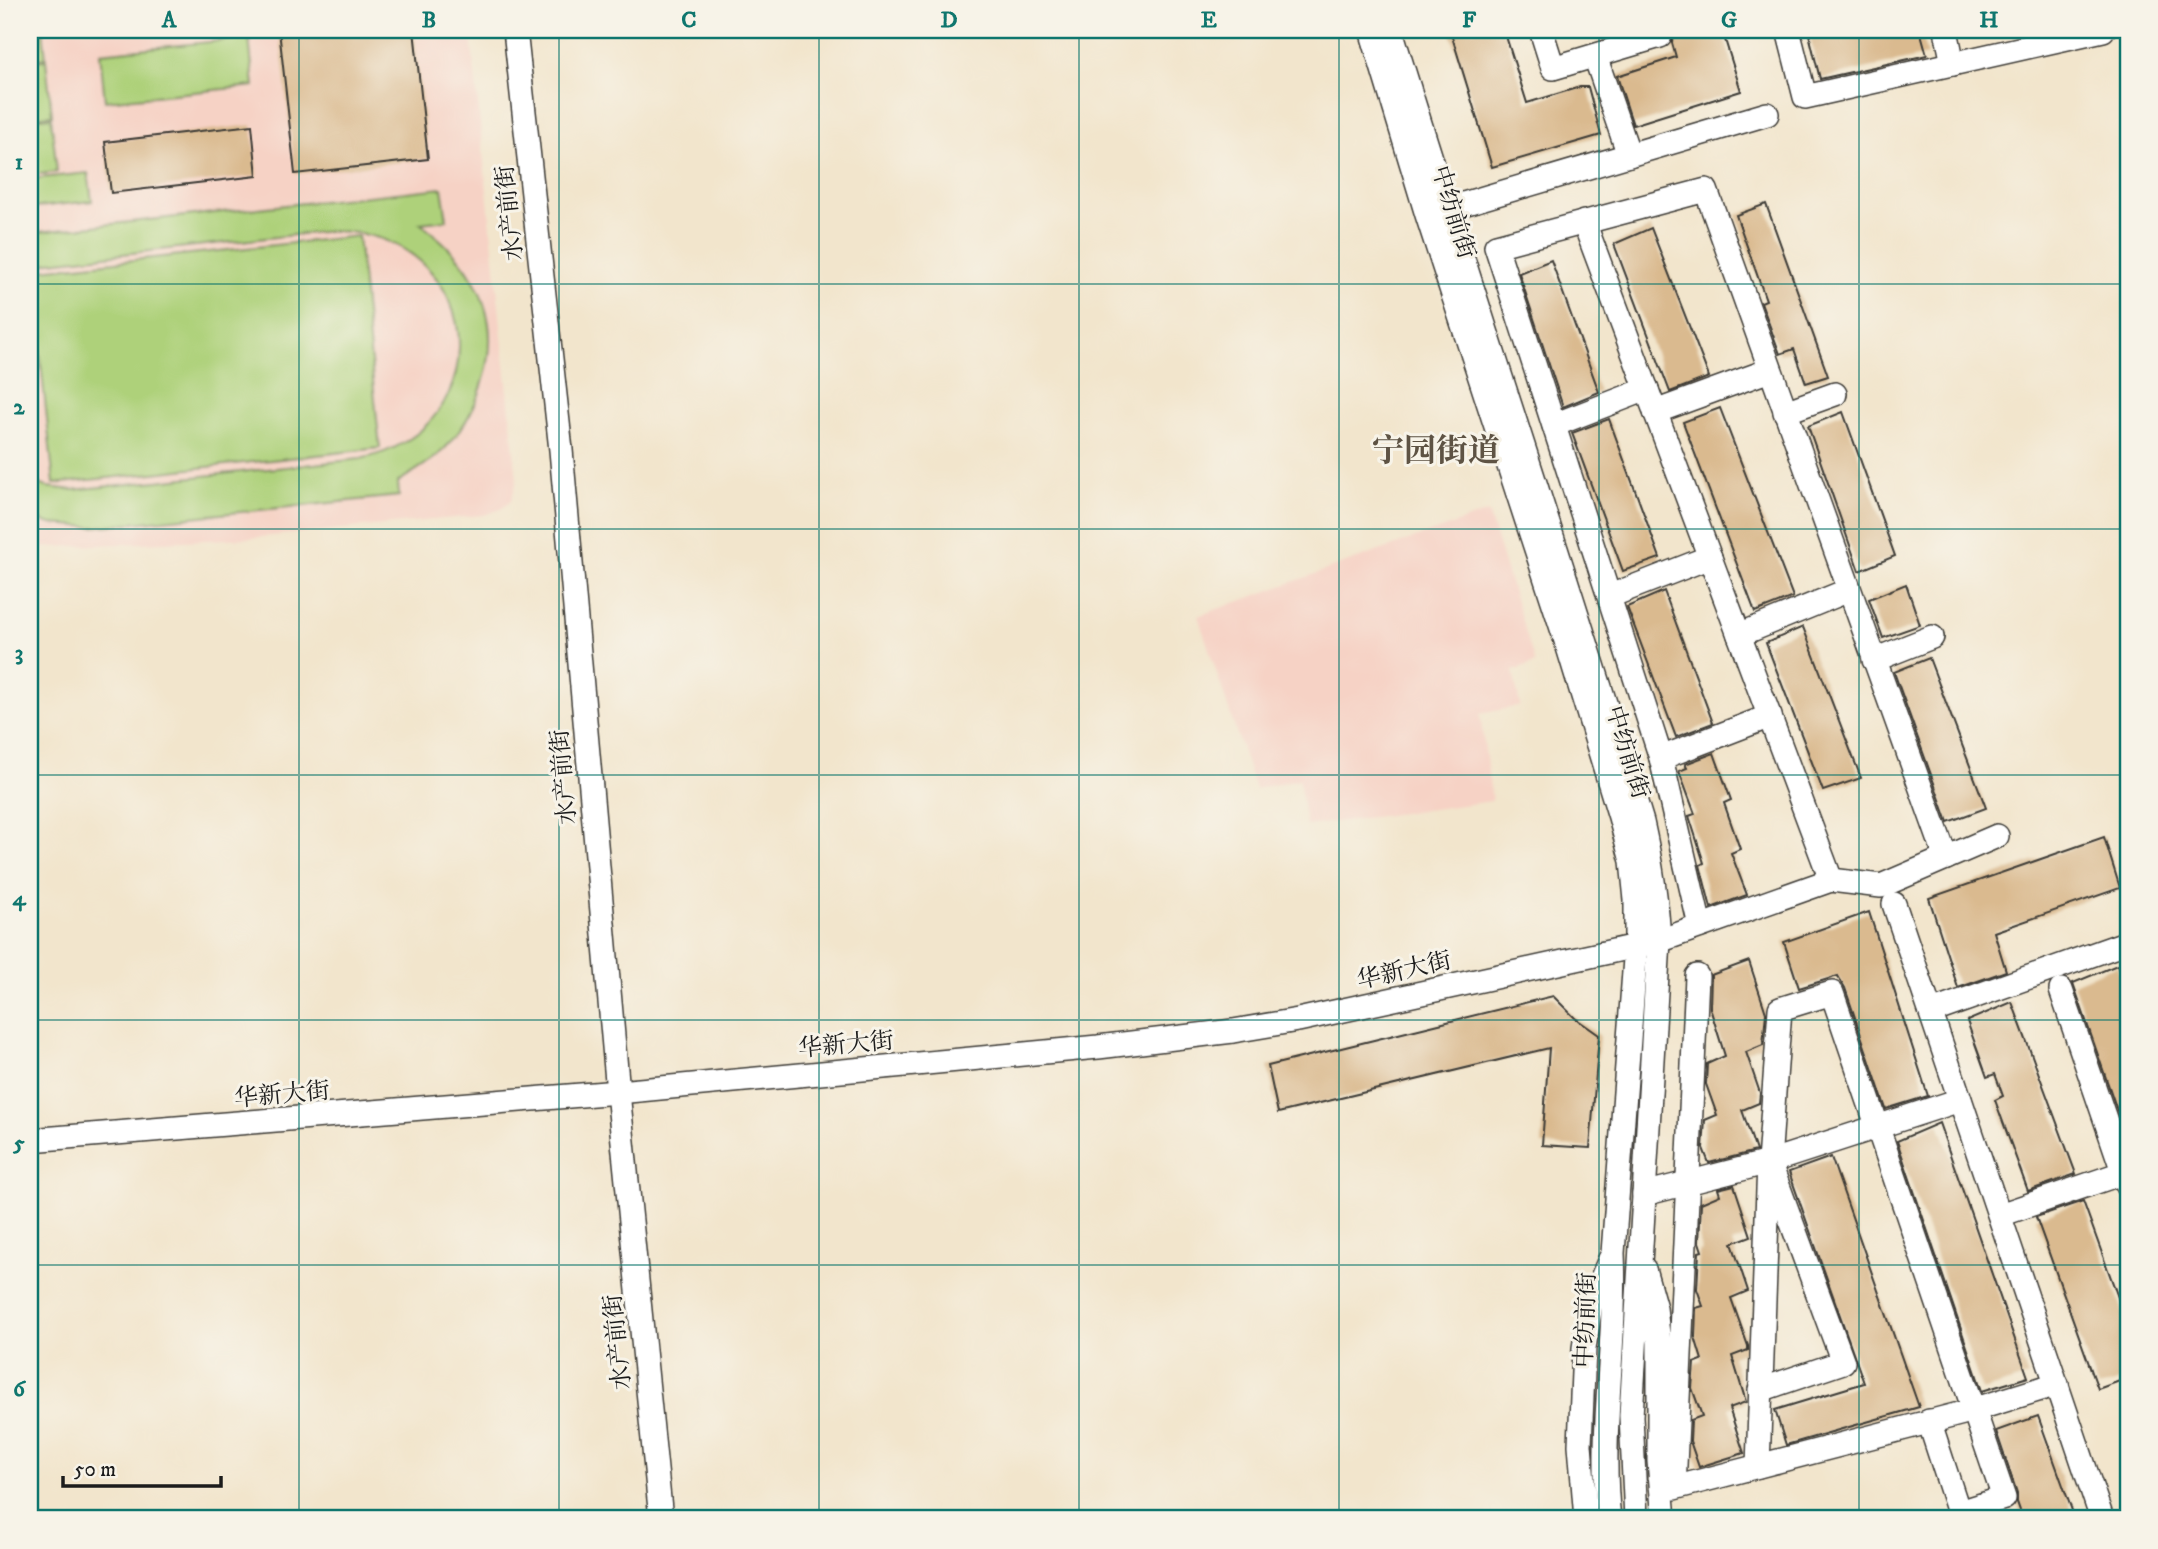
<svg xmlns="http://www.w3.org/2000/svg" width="2158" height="1549" viewBox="0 0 2158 1549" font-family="'IM FELL DW Pica','Noto Serif SC',serif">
<rect width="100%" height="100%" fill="#f7f3e8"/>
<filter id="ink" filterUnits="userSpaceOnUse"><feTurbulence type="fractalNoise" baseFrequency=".0143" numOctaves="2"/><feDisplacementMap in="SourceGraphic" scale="14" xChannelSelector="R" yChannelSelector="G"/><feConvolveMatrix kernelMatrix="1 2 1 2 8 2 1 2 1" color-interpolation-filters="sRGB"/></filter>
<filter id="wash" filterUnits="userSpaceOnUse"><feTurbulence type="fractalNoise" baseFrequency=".00686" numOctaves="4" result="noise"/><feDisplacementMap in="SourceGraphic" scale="28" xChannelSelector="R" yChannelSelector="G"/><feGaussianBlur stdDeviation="1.57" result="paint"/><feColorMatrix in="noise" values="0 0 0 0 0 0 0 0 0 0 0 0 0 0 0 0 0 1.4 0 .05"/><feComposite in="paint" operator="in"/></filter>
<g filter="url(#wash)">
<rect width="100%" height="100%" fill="#f2e5cc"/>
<g fill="#f6d2c5">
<polygon points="30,30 458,30 459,36 471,36 517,480 511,501 501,509 484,515 250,538 30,548"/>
<polygon points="1488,512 1535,663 1513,671 1520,706 1480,714 1492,801 1306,826 1299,779 1255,789 1198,616"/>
</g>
<g fill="#aed17a" stroke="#65764b" stroke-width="2">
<polygon points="30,30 43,30 46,58 30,60"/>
<polygon points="249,38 254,86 105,101 100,53"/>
<polygon points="46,60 52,115 30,117 30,61"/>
<polygon points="51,117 57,172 30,175 30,119"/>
<polygon points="88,173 92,201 30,208 30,179"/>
<path d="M442,188L447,220L420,223C449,245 475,271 485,307C501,356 476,421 438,455C426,465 411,473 398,482L399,496L93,527L51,524L30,517V481L47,487L73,490L360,459C505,429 487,231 331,231L50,262L30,268V233Z"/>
<polygon points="358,236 380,448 54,484 31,271"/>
</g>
<g id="blocks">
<g fill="#daba8f">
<polygon points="279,30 414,30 428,159 295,174"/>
<polygon points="1450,30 1504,30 1527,103 1580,87 1588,87 1601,135 1492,167"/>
<polygon points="1673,30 1722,30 1741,91 1633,125 1617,76 1676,57 1672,43"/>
<polygon points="1808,30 1920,30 1927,55 1820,79"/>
<polygon points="252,125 257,176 111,193 105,142"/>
<polygon points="1766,204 1828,376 1806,383 1794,349 1780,354 1761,302 1766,300 1736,215"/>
<polygon points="1651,228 1709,377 1670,392 1614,244"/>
<polygon points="1551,260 1599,392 1563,407 1519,273"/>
<polygon points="1720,408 1793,597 1755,612 1683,422"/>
<polygon points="1843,412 1895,556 1859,571 1808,426"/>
<polygon points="1609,419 1660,558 1623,571 1572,433"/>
<polygon points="1906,584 1920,625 1883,638 1869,599"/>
<polygon points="1664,591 1713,723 1676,737 1627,607"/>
<polygon points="1803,627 1861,778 1823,791 1766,643"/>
<polygon points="1929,658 1986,808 1948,822 1894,672"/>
<polygon points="1714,753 1731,800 1724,803 1740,849 1731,853 1747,895 1711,908 1700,865 1704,863 1689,816 1695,814 1679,771 1687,768 1685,764"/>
<polygon points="2104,837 2120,888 1994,932 2006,971 1958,988 1929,898"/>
<polygon points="1869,912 1928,1096 1886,1109 1845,988 1838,976 1799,988 1784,942"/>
<polygon points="1749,961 1766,1013 1763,1045 1746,1052 1760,1093 1759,1103 1742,1110 1756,1151 1709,1163 1703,1148 1705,1120 1717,1115 1706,1084 1707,1064 1725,1056 1710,1008 1711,975"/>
<polygon points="2117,965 2128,995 2128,1135 2126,1136 2073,983"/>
<polygon points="1553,996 1575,1018 1599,1035 1590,1148 1542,1145 1549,1048 1278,1113 1268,1066"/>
<polygon points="2012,1002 2076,1174 2028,1191 1995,1100 2003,1096 1995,1074 1987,1077 1967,1021"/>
<polygon points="1939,1123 2028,1377 1982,1391 1897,1141"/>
<polygon points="1831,1157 1919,1407 1786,1445 1775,1410 1864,1383 1789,1172"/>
<polygon points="1734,1185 1751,1236 1732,1243 1748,1291 1731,1298 1748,1346 1748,1350 1732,1356 1746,1402 1729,1408 1744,1453 1699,1467 1690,1441 1691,1420 1702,1416 1692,1388 1694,1363 1702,1360 1695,1337 1696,1308 1703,1306 1697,1289 1699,1252 1702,1251 1699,1242 1701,1203 1720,1195 1718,1189"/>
<polygon points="2083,1201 2128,1325 2128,1378 2098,1389 2036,1217"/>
<polygon points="2038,1416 2075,1519 2023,1519 2017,1502 2017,1493 1996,1431"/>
</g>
</g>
</g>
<g filter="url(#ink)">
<use href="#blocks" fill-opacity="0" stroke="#3c3a36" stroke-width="2"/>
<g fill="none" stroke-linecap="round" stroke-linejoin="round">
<defs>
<g id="minor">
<polyline points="515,30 561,450 618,1092 661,1519"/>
<path d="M1371,30L1427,215L1567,644L1620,817L1632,861L1636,900V945L1613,1253C1617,1342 1599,1431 1609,1519"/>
<path d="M1391,30C1472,294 1561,557 1642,822C1651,862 1657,900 1659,941L1631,1416L1636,1519"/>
<polyline points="1541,30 1553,68 1660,36 1658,30"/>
<polyline points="1788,30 1805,97 2103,30"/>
<polyline points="1946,30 1953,64"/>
<polyline points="1595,56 1629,155"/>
<polyline points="1433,213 1767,114"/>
<polyline points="1584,222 1831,880"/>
<polyline points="1655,412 1770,370"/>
<polyline points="1785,412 1835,394"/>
<polyline points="1554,425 1647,389"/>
<polyline points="1610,596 1710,557"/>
<polyline points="1739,635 1849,590"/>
<polyline points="1874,660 1932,637"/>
<polyline points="1661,758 1770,716"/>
<polyline points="1894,904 2102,1519"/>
<polyline points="1700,926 1661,758 1496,246 1706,190 1946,858"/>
<polyline points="1697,976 1674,1488 1963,1413 2057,1384"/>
<polyline points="2061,990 2128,1186"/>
<polyline points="1931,1012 2128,942"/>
<polyline points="30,1140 618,1092 1098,1047 1233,1031 1298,1020 1659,941 1831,880 1881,886 1997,836"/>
<polyline points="1644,1194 1769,1162 1960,1100"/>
<polyline points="2000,1215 2128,1171"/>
<polyline points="1644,1269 1655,1308 1659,1343 1659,1461 1664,1519"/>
<polyline points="1760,1390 1843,1362 1773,1172"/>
<polyline points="1929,1421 1961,1519"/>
<polyline points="1758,1466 1769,1162 1780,1009 1832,993 2004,1498 1959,1512"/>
<polyline points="1586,1519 1580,1445 1584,1348 1591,1304 1610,1259"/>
</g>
</defs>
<use href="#minor" stroke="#3c3a36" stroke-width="26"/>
<use href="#minor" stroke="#fff" stroke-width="23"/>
</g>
</g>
<path fill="none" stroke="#0f766e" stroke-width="2" stroke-opacity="0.55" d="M299,30V1519M559,30V1519M819,30V1519M1079,30V1519M1339,30V1519M1599,30V1519M1859,30V1519M30,284H2128M30,529H2128M30,775H2128M30,1020H2128M30,1265H2128"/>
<g text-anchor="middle" stroke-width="6" stroke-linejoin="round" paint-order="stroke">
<g font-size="24" fill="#1c1c1c" stroke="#f7f3e8">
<text transform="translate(1454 212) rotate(73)" y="8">中纺前街</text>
<text transform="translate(509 213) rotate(-96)" y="8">水产前街</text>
<text transform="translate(1628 752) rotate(73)" y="8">中纺前街</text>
<text transform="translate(563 777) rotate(-95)" y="8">水产前街</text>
<text transform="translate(1404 970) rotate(-13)" y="8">华新大街</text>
<text transform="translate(846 1044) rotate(-5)" y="8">华新大街</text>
<text transform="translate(282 1094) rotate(-5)" y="8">华新大街</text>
<text transform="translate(1585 1320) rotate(-88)" y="8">中纺前街</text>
<text transform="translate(617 1342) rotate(-96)" y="8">水产前街</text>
</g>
<g font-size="32" font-weight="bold" fill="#5e5344" stroke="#f7f3e8">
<text x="1436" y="461">宁园街道</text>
</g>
</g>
<rect width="2158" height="1549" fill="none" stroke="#f7f3e8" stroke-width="77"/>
<path d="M63 1476v10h158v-10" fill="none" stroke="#1c1c1c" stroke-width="3.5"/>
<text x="74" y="1476" font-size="21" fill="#1c1c1c" stroke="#f7f3e8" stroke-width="5" paint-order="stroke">50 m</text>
<rect x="38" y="38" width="2082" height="1472" fill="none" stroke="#0f766e" stroke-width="2.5"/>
<g font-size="23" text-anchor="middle" font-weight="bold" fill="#0f766e">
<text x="169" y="27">A</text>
<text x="429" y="27">B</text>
<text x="689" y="27">C</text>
<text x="949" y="27">D</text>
<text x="1209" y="27">E</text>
<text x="1469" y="27">F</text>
<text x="1729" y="27">G</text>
<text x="1989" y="27">H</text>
<text x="19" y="169">1</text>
<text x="19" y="414">2</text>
<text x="19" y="660">3</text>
<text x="19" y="905">4</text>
<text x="19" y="1150">5</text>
<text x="19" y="1396">6</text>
</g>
</svg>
